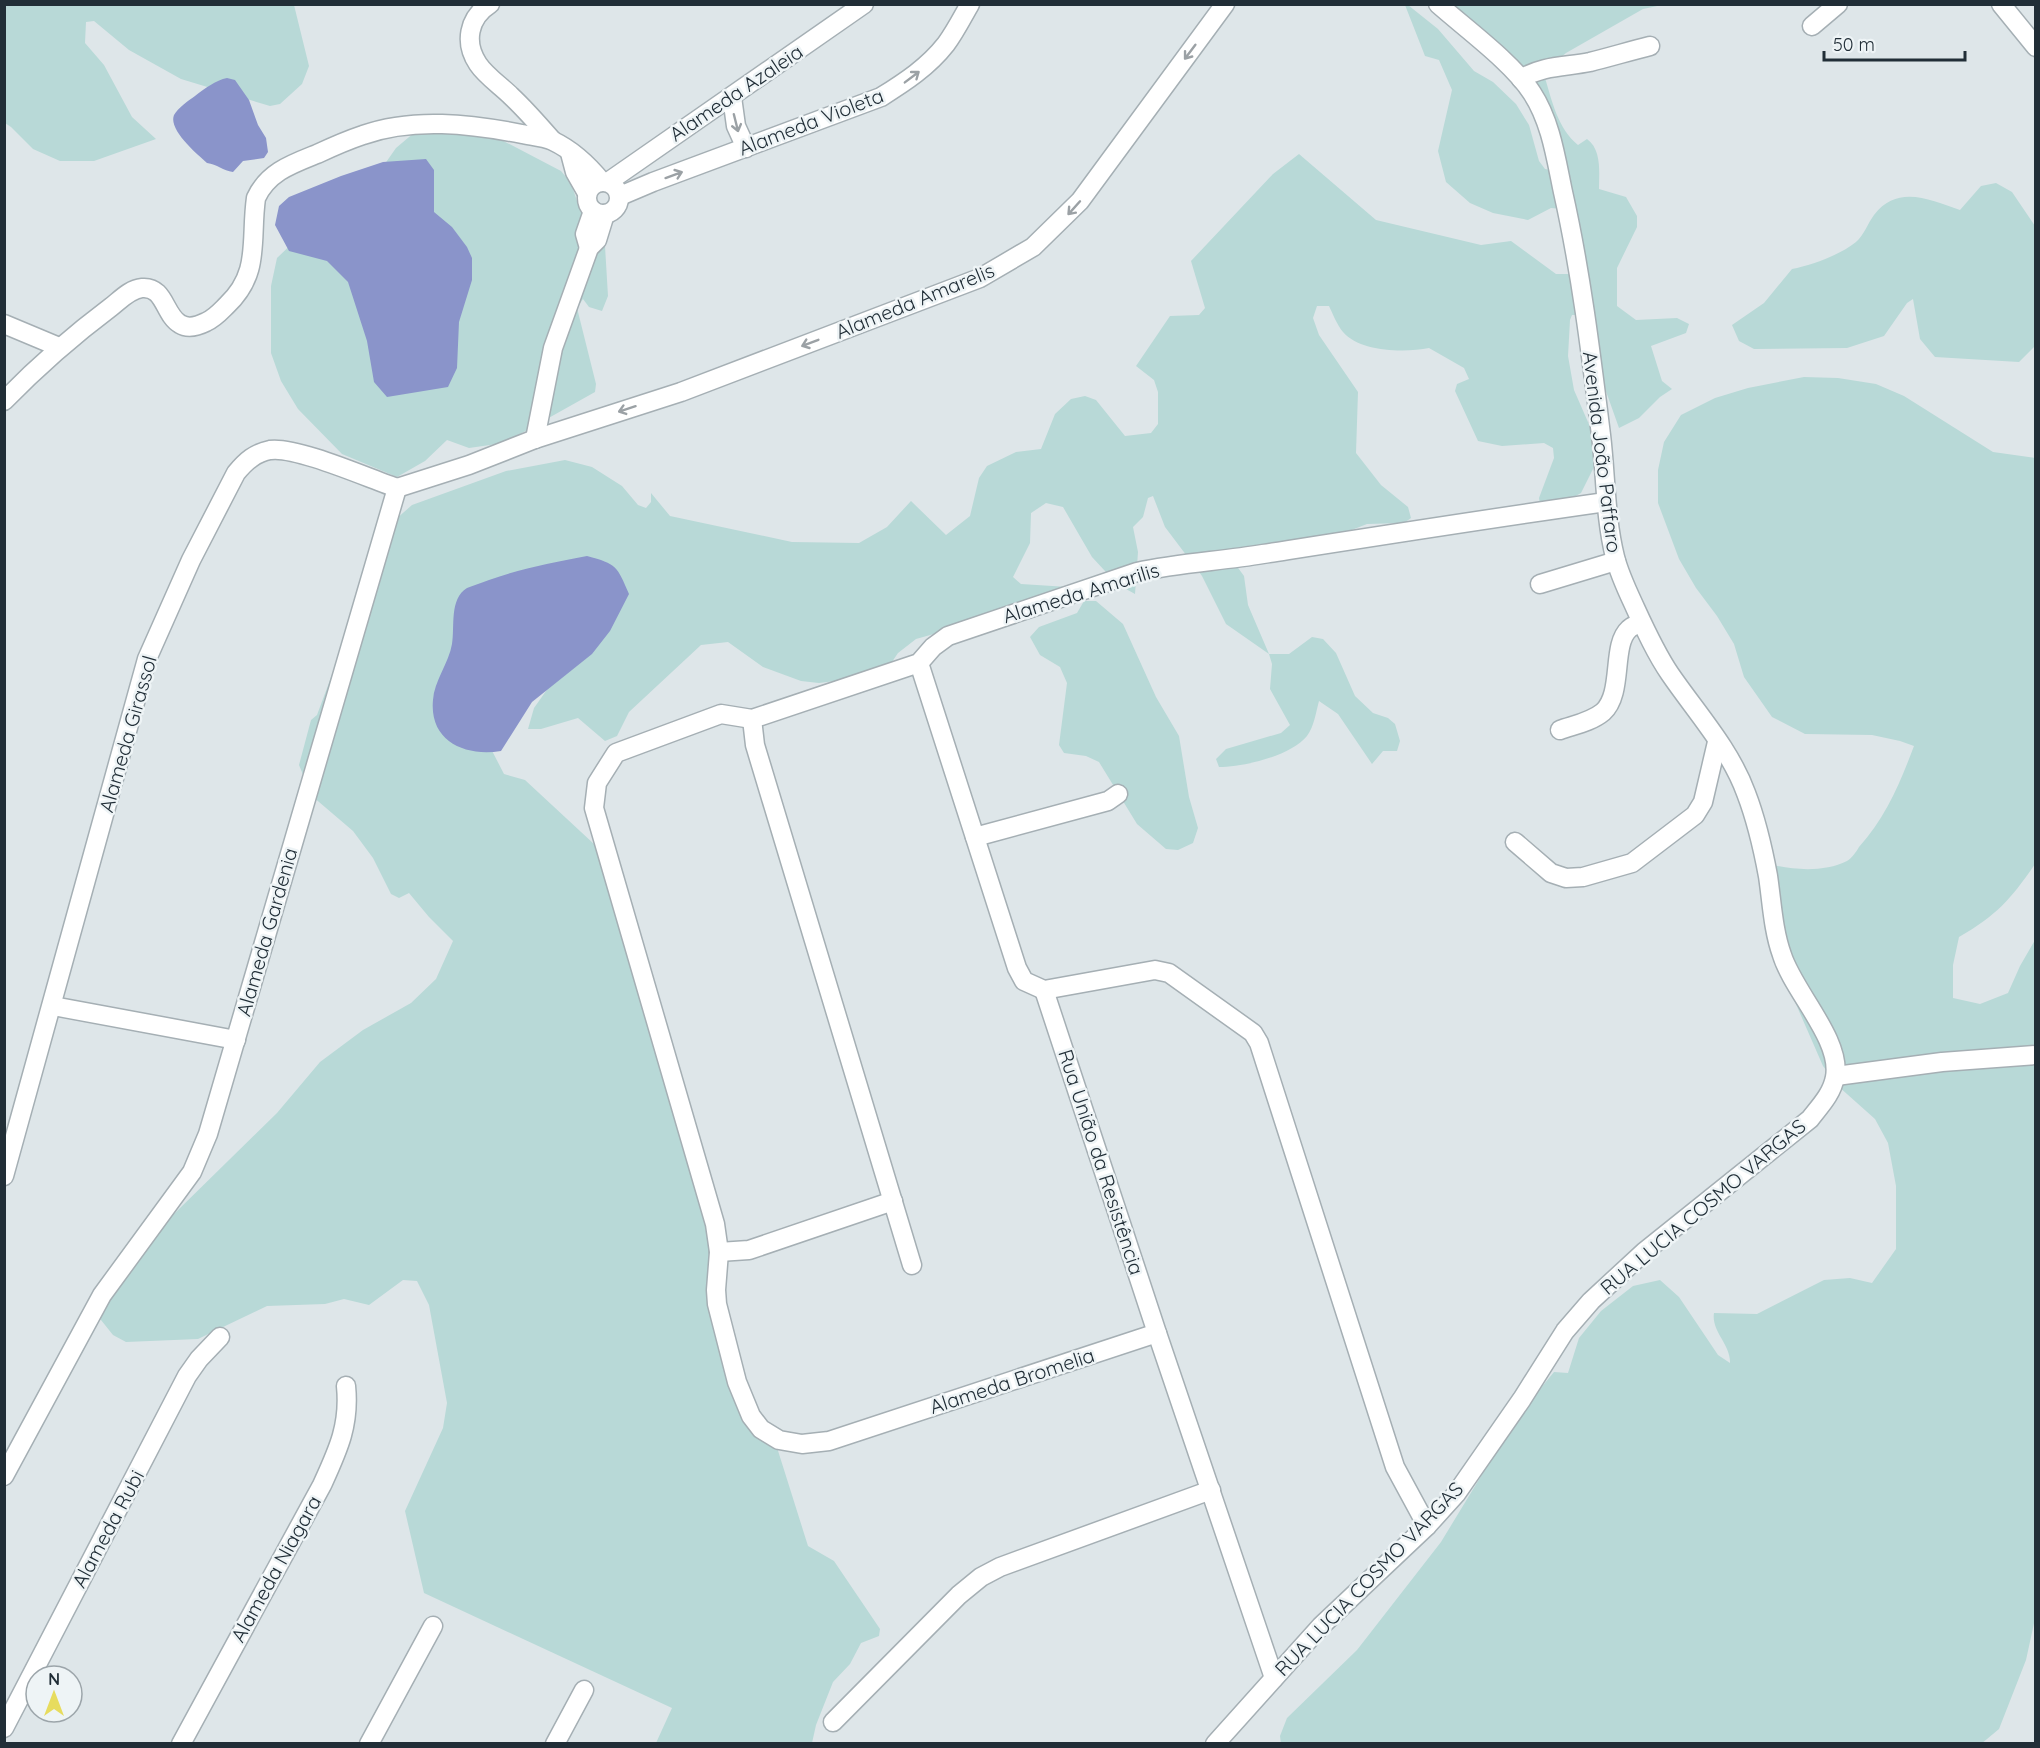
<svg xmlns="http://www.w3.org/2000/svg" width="2040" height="1748" viewBox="0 0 2040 1748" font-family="Quicksand,sans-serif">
<rect width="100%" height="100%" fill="#dee6e9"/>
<g fill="#b8d9d7">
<polygon points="4,5 294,5 309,66 302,84 280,104 270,106 181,79 129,50 94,21 86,22 85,43 104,65 132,117 156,139 94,161 60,161 33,149 11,127 5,123"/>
<path d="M1405,5H1408L1438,29L1474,71L1493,82L1516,104L1529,125L1539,161L1545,169L1551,170L1536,96L1438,5H1662L1643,9L1566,53L1551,66L1545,78C1552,101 1558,129 1578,145L1587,139C1602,150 1599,172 1599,189L1626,197L1637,216V227L1617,268V306L1636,320L1677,318L1689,324L1686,333L1651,346L1662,381L1672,389L1660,397L1639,418L1619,428L1579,315H1572L1570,320L1568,356L1574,390L1591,429L1594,467L1581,493L1565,502L1540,504L1539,498L1554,458L1553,448L1544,443L1502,446L1478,441L1455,391L1457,384L1469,379L1464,368L1429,348C1405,353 1360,352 1343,332C1337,325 1333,314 1329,306H1317L1313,318L1319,335L1358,392L1356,453L1381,485L1408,507L1411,518L1404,523L1367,524L1321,542L1233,561L1244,576L1248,605L1269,654H1289L1312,637L1323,639L1336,653L1355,696L1373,713L1388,718L1395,724L1400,741L1397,751H1383L1372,764L1338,714L1319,701C1316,712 1314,727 1307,736C1291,756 1243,767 1219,767L1216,759L1226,749L1281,733L1290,725L1270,689L1272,664L1269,654L1226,624L1202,576L1165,527L1153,496L1148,498L1143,517L1133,527L1138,552L1135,594L1117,584L1092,557L1063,507L1046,503L1031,513L1030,543L1013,577L1021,584L1068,587L1005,614L916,639L898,653L879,681L859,678L819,683L801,681L763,667L728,642L701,645L629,712L617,736L605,741L578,718L541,729H528L534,708L599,616L488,743L504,774L525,780L608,857L719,1252L716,1290L751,1415L774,1438L808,1546L834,1561L880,1629L879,1636L861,1643L850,1664L833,1682L816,1725L812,1743H656L672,1708L424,1593L405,1511L443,1428L447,1403L429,1305L417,1281L403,1280L369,1305L344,1299L325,1304L267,1306L198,1339L126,1342L113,1335L93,1310L123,1264L277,1113L320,1062L363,1030L411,1003L436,979L453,941L429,917L409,893L399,898L391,894L373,858L353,831L312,796L299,765L311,720L317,715L387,527L412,505L506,471L565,460L592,467L622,486L638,505L646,508L651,502V493L670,516L792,542L859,543L887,527L911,501L946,535L970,516L979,478L987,466L1016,452L1041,449L1055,414L1071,399L1085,396L1096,400L1125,436L1151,433L1158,424V392L1154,380L1136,366L1170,316L1199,315L1205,308L1191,261L1273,174L1299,154L1376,220L1481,245L1511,241L1556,274H1569L1573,263L1562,209L1551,208L1528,220L1493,213L1470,203L1446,182L1438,151L1452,90L1439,60L1425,56Z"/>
<polygon points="434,116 492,135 561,171 571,183 584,222 605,246 608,296 602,311 589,307 583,299 577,308 596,384 595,392 504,443 469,448 447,440 425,461 397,477 342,454 298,409 281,381 271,353 271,286 277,258 300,236 382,168 396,148"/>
<path d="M1996,183L2012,192L2035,226V346L2019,362L1935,357L1920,339L1913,299L1907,303L1884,336L1847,348L1754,349L1739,341L1732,325L1764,303L1792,269C1812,265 1840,255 1856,242C1864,235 1868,223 1874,215C1898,184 1930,200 1960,210L1981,186Z"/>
<path d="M1804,377L1838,378L1876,384L1904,396L1993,452L2035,458V864C2011,899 1997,915 1959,937L1953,965V998L1980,1004L2008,993L2020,966L2035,940L2036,1614L2026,1660L1999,1729L1981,1744H1281L1280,1736L1287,1718L1357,1650L1441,1542L1517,1417L1554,1372L1568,1373L1579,1338L1601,1311L1633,1286L1660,1280L1679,1297L1718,1355L1730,1363C1731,1345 1711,1331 1714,1313L1757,1314L1824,1280L1850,1278L1872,1283L1896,1249V1186L1888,1143L1875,1119L1838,1086L1823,1066L1785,979L1765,863C1790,870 1823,873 1847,861C1852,858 1856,852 1859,847C1886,817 1900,783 1914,746L1900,741L1872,735L1805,734L1772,717L1744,677L1734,644L1717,616L1696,588L1679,559L1658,503V470L1664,442L1681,415L1715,398L1748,388Z"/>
<polygon points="1084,601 1096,601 1123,624 1156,697 1179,736 1189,797 1198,828 1193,843 1178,850 1166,849 1137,824 1099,762 1086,756 1064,753 1059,745 1067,683 1060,667 1040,655 1030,637 1039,627 1077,613"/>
</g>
<g fill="#8a94ca">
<path d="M227,78L235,80L249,100L258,125L266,138L268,152L264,158L243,161L233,172C223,171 217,164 207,163C197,154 168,130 174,115C178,108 188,101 195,96C204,89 216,80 227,78Z"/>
<polygon points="426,159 434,170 434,212 452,227 467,247 472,258 472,280 459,322 457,368 448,387 387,397 374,382 367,341 348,282 327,261 289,251 275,225 279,206 289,197 341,176 383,162"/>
<path d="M587,556C617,564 617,566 629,594L610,631L592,654L532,702L501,751C466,757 429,742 433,700C434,681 449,663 452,644C455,627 449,599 467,588C474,585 482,583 489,580C523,568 552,563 587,556Z"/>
</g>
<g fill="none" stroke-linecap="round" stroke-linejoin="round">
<defs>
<g id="minor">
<path d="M490,4C468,18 464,43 478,64C486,76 501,86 511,96C526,110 539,125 552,140"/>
<polyline points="2001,4 2036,47"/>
<polyline points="1812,26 1838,4"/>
<path d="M1521,79C1543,65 1566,67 1590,62C1610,57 1630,51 1650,46"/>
<polyline points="732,97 736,126 746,148"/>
<polyline points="570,153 575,172 587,193"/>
<circle cx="603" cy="198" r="16"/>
<polyline points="608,182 864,4"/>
<path d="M620,196L653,182L881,97C905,82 928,67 946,44C955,32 962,18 970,4"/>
<polyline points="589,248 585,234 593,211"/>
<polyline points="4,324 59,347"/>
<path d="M4,401C39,365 71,337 111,307C120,300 130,289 142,288C165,286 164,315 180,324C188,329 198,326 206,322C215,318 220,312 227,305C261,273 250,240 256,198C268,172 292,164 317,154C332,147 348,140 363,135C413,117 471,124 522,134C531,136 544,137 553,141C572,150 589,166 602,182"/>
<polyline points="535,439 553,348 589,248 597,240 605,214"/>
<polyline points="397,488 469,465 535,439 681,392 980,278 1033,247 1080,201 1225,4"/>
<polyline points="1540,584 1616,561"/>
<polyline points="919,663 1017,968 1024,981 1044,990 1155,970 1169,973 1253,1033 1259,1043 1395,1467 1427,1526"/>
<polyline points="752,719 755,745 912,1265"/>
<path d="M1560,730C1574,725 1591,722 1603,712C1624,693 1611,645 1629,629C1632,626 1638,624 1641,622"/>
<polyline points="975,837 1108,801 1118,794"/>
<polyline points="1515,842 1551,873 1566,878 1583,877 1632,863 1695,815 1703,802 1717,742"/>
<polyline points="1044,990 1157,1333 1274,1678"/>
<polyline points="53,1006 236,1040"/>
<polyline points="1836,1076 1942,1062 2036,1055"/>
<path d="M4,1176L147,659L191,560L236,473C246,461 255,453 270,450C296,446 370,479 397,488"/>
<polyline points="719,1252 749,1250 893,1201"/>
<path d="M1157,1333L829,1441L802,1444L779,1440L761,1429L751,1416L737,1382L717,1304L716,1290L719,1252L715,1224L594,808L597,783L616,753L721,714L752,719L919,663L933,647L948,636L1137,572C1179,563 1221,561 1263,554C1378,536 1492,518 1606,502"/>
<polyline points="4,1476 102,1295 192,1172 208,1134 397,488"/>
<polyline points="833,1722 959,1595 981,1577 1000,1567 1211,1490"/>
<polyline points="4,1728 187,1376 199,1359 220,1337"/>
<path d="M181,1744L322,1485C338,1450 350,1425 346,1386"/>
<polyline points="369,1744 433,1626"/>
<polyline points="555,1744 584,1690"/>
<path d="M1215,1744L1321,1626L1427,1526L1456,1494L1522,1399L1565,1331L1591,1301L1644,1252L1810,1119C1820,1106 1832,1094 1835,1077C1842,1040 1793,991 1782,955C1773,930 1772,903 1768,876C1763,849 1756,819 1746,793C1730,749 1696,712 1670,674C1655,652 1644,627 1633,603C1626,588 1619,573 1615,557C1605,517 1606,476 1601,435C1591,354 1581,272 1563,192C1556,159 1551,122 1532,93C1513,63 1465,28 1438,4"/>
</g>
</defs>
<use href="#minor" stroke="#a5afb4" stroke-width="21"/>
<use href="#minor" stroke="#fff" stroke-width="18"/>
</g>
<defs><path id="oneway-shaft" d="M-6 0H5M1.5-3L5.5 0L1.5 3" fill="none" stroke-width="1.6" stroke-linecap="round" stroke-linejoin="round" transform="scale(1.5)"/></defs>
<g stroke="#9ba1a5">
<use href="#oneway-shaft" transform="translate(1190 52) rotate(127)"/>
<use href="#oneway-shaft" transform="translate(912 77) rotate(-37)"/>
<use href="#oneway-shaft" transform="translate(736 123) rotate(76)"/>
<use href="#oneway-shaft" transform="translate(674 175) rotate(-20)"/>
<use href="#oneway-shaft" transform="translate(1074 208) rotate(132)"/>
<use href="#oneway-shaft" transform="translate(810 343) rotate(159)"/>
<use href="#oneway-shaft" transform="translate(627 409) rotate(162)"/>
</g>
<g text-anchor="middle" stroke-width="5" stroke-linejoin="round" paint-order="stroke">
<g font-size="20" fill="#212e37" stroke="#eef4f6">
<text transform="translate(736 93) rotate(-34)" y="7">Alameda Azaleia</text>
<text transform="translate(811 122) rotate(-21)" y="7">Alameda Violeta</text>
<text transform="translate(915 301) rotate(-22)" y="7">Alameda Amarelis</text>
<text transform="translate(1602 452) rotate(83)" y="7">Avenida João Paffaro</text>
<text transform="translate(1081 593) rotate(-17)" y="7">Alameda Amarilis</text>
<text transform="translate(128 734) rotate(-74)" y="7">Alameda Girassol</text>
<text transform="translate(267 932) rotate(-74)" y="7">Alameda Gardenia</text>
<text transform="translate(1101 1162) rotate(72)" y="7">Rua União da Resistência</text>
<text transform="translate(1703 1207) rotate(-40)" y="7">RUA LUCIA COSMO VARGAS</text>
<text transform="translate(1012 1381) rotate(-18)" y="7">Alameda Bromelia</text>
<text transform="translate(108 1529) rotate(-62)" y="7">Alameda Rubi</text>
<text transform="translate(276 1569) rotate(-61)" y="7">Alameda Niagara</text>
<text transform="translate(1369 1579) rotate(-46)" y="7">RUA LUCIA COSMO VARGAS</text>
</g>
</g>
<rect width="2040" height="1748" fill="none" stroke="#212e37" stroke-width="12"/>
<g transform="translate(54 1694)"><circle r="28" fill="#eef4f6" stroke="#9ca5aa" stroke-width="1.5"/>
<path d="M0-4.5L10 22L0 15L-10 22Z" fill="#e7dc5e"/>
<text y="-9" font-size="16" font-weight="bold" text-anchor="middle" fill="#212e37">N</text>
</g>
<path d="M1824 51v9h141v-9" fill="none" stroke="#212e37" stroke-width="3"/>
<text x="1833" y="51" font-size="18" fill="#212e37" stroke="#eef4f6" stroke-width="4.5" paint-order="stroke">50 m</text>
</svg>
